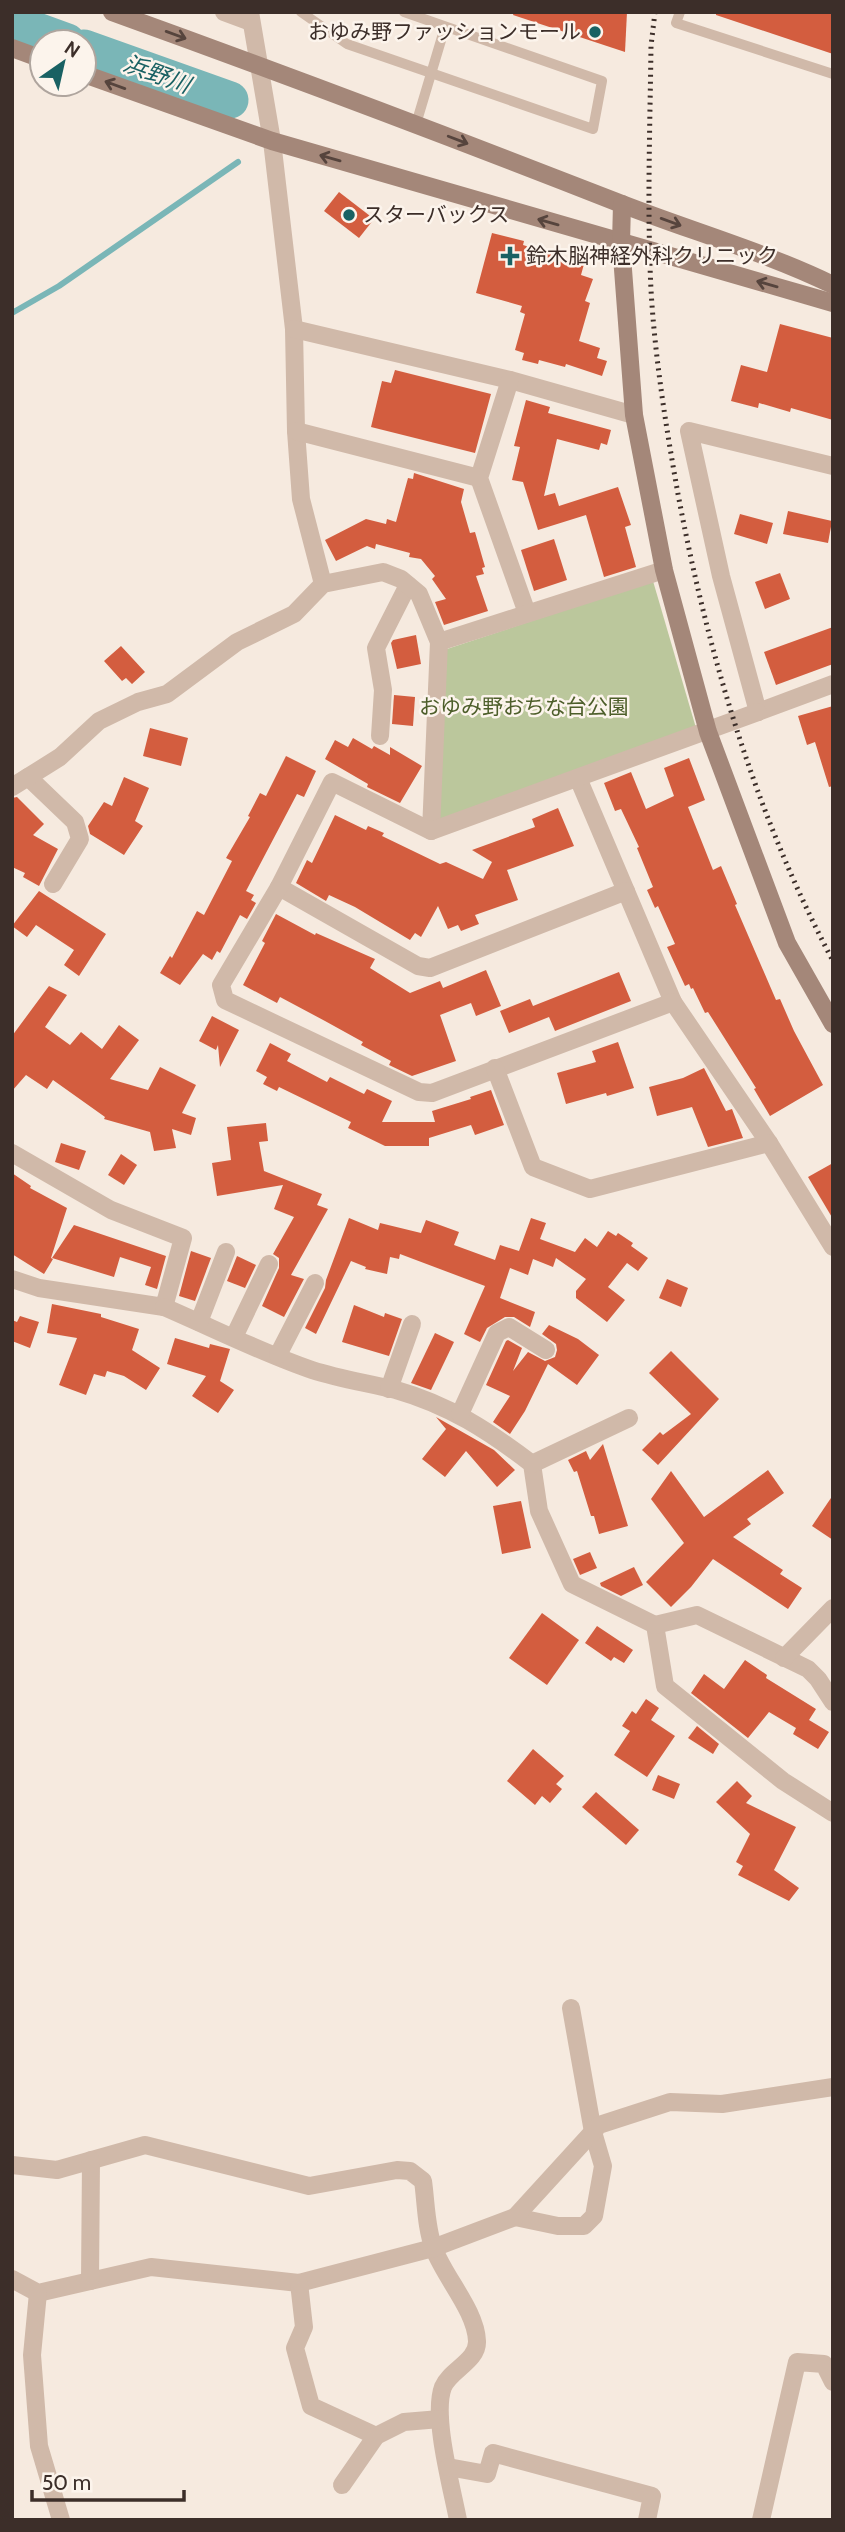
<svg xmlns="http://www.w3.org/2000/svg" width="845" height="2532" viewBox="0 0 845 2532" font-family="Cabin,'Noto Sans JP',sans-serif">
<rect width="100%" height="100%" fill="#f6eadf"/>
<polygon fill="#bbc79c" points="653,581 696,728 439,823 447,649"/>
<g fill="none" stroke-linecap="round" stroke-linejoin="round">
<polyline stroke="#7ab6b7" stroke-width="6" points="12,313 59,286 238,162"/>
<g stroke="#7ab6b7" stroke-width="37">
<polyline points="12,22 67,42"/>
<polyline points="84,48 230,100"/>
</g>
</g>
<g fill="#d35d3f">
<polygon points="514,12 627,12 625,52 513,15"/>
<polygon points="716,12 833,12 833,54 716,15"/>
<polygon points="339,192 374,219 359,238 324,211"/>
<polygon points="492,233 524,241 523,245 584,264 581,275 593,279 585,301 590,303 579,341 600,348 597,358 607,361 602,376 566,364 565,367 539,360 538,364 522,360 524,353 515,350 525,314 520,312 522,306 476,293"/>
<polygon points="780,324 833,338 833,420 791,408 790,412 759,403 758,408 731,401 741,365 767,372"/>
<polygon points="395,370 491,394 475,453 371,427 382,381 391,383"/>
<polygon points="526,400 550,407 548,413 611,430 607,445 601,443 599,450 557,439 544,496 555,493 559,506 618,487 631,525 625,527 636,567 604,577 586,515 538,530 523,482 512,480 520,447 514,446"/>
<polygon points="414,473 464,489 461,502 470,533 475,532 485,567 482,568 484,574 476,576 488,611 444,625 435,602 446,599 432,579 435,576 421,559 409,557 410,553 376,544 375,549 367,546 336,561 325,540 366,519 386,524 387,519 396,522 408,478 413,479"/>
<polygon points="788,511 832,521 828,543 783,534"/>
<polygon points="740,514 773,523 767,544 734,534"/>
<polygon points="554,539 567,580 534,591 521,550"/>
<polygon points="780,573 790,599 765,609 755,582"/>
<polygon points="833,627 833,664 776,685 764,652"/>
<polygon points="416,635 421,664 397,669 391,643 393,640"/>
<polygon points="121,646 145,672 132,684 126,678 122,681 104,661"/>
<polygon points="394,695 415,697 413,726 392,724"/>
<polygon points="833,706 833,786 829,787 815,742 807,745 798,716"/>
<polygon points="150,728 188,738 181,766 143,756"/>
<polygon points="353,738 372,749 374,746 390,755 390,747 422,766 400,803 367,787 368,784 325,759 335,740 348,747"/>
<polygon points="286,756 316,771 304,797 297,794 246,891 254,895 251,900 256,903 247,919 240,915 220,953 217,951 212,960 203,954 180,985 160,973 170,956 172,958 197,911 204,915 232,861 226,858 250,817 248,816 260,793 266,796"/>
<polygon points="689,758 705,800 688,807 713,870 721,866 737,904 735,905 776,1000 780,999 794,1031 823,1085 770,1116 754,1089 756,1088 708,1012 705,1013 693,988 691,989 689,984 685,986 667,947 675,944 658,906 655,908 647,890 653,887 637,848 639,847 621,809 615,811 604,783 631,772 646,809 674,796 664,768"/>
<polygon points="124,777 149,788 135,821 143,826 124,855 90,834 88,826 104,802 112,806"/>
<polygon points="17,797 44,824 33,835 58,849 39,886 23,877 25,873 12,867 12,798"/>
<polygon points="558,808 574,846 507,870 518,900 475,915 479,924 461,931 458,925 448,929 438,906 421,937 415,933 410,940 355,907 329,895 326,901 296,883 307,860 312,863 335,815 366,830 368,826 384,833 382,836 440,864 446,862 483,879 492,862 472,850 535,827 532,819"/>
<polygon points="39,891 106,934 79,976 64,965 74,950 36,925 27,937 12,926"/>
<polygon points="276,914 315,935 316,933 375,959 370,968 410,993 440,981 443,988 486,970 501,1006 476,1016 471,1003 440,1015 456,1061 412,1076 389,1065 391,1061 361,1045 363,1042 325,1021 280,997 277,1003 243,985 265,943 262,941"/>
<polygon points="619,972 631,1001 555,1031 549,1017 509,1033 500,1011 530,999 533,1006"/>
<polygon points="49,986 67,995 45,1027 70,1045 81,1032 102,1049 119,1025 139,1040 110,1079 148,1090 160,1067 196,1085 182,1113 196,1118 191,1135 172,1129 176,1148 154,1151 150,1132 104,1119 105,1117 53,1080 47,1089 26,1075 12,1091 12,1036"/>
<polygon points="212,1016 239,1030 220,1067 218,1045 216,1050 199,1041"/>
<polygon points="618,1042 634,1088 607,1096 606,1093 566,1104 557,1073 596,1062 592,1051"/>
<polygon points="270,1043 291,1054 287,1061 327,1082 330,1077 364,1094 367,1089 392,1101 382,1122 435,1122 432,1111 471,1099 470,1097 491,1090 504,1125 475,1135 471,1125 429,1138 429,1146 385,1146 348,1128 351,1122 279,1087 277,1091 263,1084 267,1077 256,1071"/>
<polygon points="704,1068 726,1111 732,1109 743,1138 708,1147 692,1107 657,1116 649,1087 683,1078"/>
<polygon points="266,1123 268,1141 259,1142 264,1171 322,1194 317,1205 328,1209 291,1275 304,1279 284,1317 262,1306 279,1268 279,1258 273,1254 294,1217 274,1209 283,1185 217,1196 212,1163 231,1160 227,1127"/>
<polygon points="61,1143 86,1151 79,1170 55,1162"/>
<polygon points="121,1154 137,1165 124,1185 108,1175"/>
<polygon points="833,1163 833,1219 808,1177"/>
<polygon points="12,1173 31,1186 30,1188 67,1208 51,1258 53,1259 44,1274 12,1254"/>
<polygon points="349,1218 378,1230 380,1223 421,1233 426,1220 459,1232 454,1245 495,1260 500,1245 519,1251 531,1218 546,1223 540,1239 575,1252 585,1238 597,1247 608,1231 616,1236 618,1233 633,1243 631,1246 648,1258 638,1271 627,1263 608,1287 625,1300 607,1322 576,1298 576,1291 586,1279 556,1258 553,1267 533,1259 528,1275 510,1268 500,1298 535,1312 530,1327 514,1317 505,1317 487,1328 480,1342 464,1334 485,1286 400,1254 399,1259 390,1257 387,1274 365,1269 366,1267 351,1261 316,1334 305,1328 325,1288 326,1280"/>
<polygon points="74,1225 166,1256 157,1289 145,1285 151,1267 120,1257 114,1277 52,1258"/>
<polygon points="191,1251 211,1258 195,1301 179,1296"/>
<polygon points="237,1256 256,1265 245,1288 227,1281"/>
<polygon points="667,1279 688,1288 681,1307 659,1298"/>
<polygon points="52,1304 101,1314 101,1317 139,1329 132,1350 160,1368 146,1390 124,1376 107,1371 105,1377 94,1374 86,1395 59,1385 77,1338 47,1333"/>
<polygon points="354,1305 384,1317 385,1313 402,1319 389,1356 342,1342"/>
<polygon points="20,1316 39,1322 30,1348 12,1341 12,1320 17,1322"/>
<polygon points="549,1325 578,1339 599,1355 577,1385 548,1364 525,1411 510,1434 493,1422 510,1396 486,1385 506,1341 508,1340 522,1348 513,1371 528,1352 545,1361 555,1357 557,1350 556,1344 542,1334"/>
<polygon points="435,1333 454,1342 431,1390 411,1383"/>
<polygon points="175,1338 209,1348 210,1344 230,1349 220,1381 234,1390 218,1413 192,1396 206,1376 167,1364"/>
<polygon points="671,1351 719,1399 658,1465 642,1450 660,1432 663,1435 691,1414 649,1373"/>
<polygon points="436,1417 494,1450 515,1470 497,1487 466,1451 445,1477 422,1459 446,1429"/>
<polygon points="603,1444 628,1526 599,1534 594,1516 591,1516 577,1471 574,1472 568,1460 586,1451 590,1460"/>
<polygon points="768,1470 784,1493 747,1519 751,1524 733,1537 783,1570 780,1574 802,1588 788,1609 713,1559 691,1587 671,1607 646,1582 684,1543 651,1499 671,1471 704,1517"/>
<polygon points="833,1495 833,1540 812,1526"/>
<polygon points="521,1501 531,1548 502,1554 493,1506"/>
<polygon points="590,1552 597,1568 580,1575 573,1559"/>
<polygon points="634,1567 643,1585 621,1596 601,1586 600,1583"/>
<polygon points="542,1613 579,1640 547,1685 509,1658"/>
<polygon points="597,1626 633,1650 624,1663 614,1657 611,1661 585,1643"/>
<polygon points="745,1660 767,1675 766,1678 816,1709 809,1720 829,1732 818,1749 793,1734 796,1728 769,1712 748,1738 691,1693 704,1674 724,1689"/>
<polygon points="646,1699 659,1708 651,1720 675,1736 647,1777 614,1755 630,1731 622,1726 632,1711 636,1714"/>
<polygon points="697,1726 719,1744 713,1754 688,1738"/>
<polygon points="533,1749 564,1776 556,1784 562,1789 550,1803 542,1796 535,1805 507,1781"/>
<polygon points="658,1775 680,1784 674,1799 652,1790"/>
<polygon points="737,1781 752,1796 746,1803 796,1827 774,1870 799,1888 789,1901 738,1875 743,1866 736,1862 750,1834 716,1802"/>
<polygon points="596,1792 639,1830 626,1845 582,1807"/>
</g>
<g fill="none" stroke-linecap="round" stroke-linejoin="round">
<g stroke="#d0b9a9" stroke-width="10">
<polyline points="301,12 347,44 593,129 602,81 404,12"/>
<polyline points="680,12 676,23 833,74"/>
<polyline points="416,124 445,27"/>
</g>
<g stroke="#d0b9a9" stroke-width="18">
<polyline points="224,12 251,22"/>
<polyline points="250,12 272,141 294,329 296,431 301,499 323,584"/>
<polyline points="294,329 510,380 634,415"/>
<polyline points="510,380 479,478 527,613"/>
<polyline points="296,431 479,478"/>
<polyline points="833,466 689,431 721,576 758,712 833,684"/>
<polyline points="439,642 664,570"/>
<polyline points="380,736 383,690 376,648 408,585"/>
<polyline points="28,777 75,822 80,839 53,884"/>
<polyline points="578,778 673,1002 769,1143 833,1247"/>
<polyline points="12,787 60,757 99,721 138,702 167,694 237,642 294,614 323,584 383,572 401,579 419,594 439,642 431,831"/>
<polyline points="279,887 418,966 430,968 626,891"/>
<polyline points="673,1002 432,1093 419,1092 225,1000 221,985 279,887 332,782 431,831 758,712"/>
<polyline points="495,1068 533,1167 590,1189 769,1143"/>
<polyline points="12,1153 111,1210 183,1238 164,1307 39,1288 12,1279"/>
<path d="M164,1307C213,1328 262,1353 312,1370C340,1379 368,1383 396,1390C449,1405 489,1431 532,1464L539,1511L572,1584L655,1625L665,1686L783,1781L833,1813"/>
<polyline points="199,1322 226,1252"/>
<polyline points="234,1337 269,1264"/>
<polyline points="278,1355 315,1283"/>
<polyline points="389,1389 412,1324"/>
<polyline points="460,1414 497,1333 509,1327 546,1350"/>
<polyline points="532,1464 629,1418"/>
<polyline points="655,1625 697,1615 808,1669 818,1679 833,1702"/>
<polyline points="784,1658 833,1608"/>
<path d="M12,2165L57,2170L145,2145L309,2186L397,2170L410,2171L423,2181C426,2202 426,2229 434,2249C445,2278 476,2311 477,2341C478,2361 450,2370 443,2387C432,2416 452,2488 458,2520"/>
<polyline points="515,2217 558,2226 584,2226 594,2216 603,2166 593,2132 571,2008"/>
<polyline points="12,2279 38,2293 151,2267 299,2283 433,2248 515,2217 599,2125 670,2102 722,2104 833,2087"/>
<polyline points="90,2281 91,2160"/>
<polyline points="299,2283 304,2327 295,2348 311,2406 376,2436"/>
<polyline points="38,2293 32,2355 39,2446 61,2520"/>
<polyline points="448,2467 487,2474 493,2453 652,2496 647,2520"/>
<polyline points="342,2485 376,2436 404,2422 440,2419"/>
<polyline points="761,2520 797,2362 824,2364 833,2382"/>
</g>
<g stroke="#a48779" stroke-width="18">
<path d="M112,12C281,73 448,136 614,201C687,230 763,251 833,285"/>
<polyline points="12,48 42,59"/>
<polyline points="84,74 272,141 833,303"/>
<polyline points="622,204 621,243 634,415 664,570 708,732 787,943 833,1024"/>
</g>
<path stroke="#3c2e29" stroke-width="5" stroke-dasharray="2 5" stroke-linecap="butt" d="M655,12L651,46C650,127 647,209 651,290C655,358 666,427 678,494C708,654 756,816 833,961"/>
</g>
<defs><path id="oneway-shaft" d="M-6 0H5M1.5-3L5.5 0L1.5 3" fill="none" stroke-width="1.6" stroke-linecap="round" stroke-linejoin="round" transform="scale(1.75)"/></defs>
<g stroke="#56443d">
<use href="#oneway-shaft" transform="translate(176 35) rotate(20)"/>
<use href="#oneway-shaft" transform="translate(115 85) rotate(-160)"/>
<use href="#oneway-shaft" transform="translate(458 140) rotate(21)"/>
<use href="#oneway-shaft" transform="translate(330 158) rotate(-164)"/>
<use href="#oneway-shaft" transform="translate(548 222) rotate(-164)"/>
<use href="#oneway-shaft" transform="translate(671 222) rotate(20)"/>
<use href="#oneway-shaft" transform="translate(767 284) rotate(-164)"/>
</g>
<g fill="#196163" stroke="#fcf4ec" stroke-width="2.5">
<circle cx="595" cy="32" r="7"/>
<circle cx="349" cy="215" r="7"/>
<path d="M506.5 245.5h7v7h7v7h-7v7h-7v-7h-7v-7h7z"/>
</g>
<g text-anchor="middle" stroke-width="5" stroke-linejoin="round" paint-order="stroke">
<g font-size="21" fill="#3c2e29" stroke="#fcf4ec" text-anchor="start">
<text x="581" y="39" text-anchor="end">おゆみ野ファッションモール</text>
<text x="363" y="222">スターバックス</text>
<text x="526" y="263">鈴木脳神経外科クリニック</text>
</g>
<g font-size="21" fill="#4d5e2a" stroke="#fcf4ec">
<text x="524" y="714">おゆみ野おちな台公園</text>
</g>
<g font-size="23" font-style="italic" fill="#196163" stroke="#fcf4ec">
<text transform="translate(157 74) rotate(20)" y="8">浜野川</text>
</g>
</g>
<rect width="845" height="2532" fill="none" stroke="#3c2e29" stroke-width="28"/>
<g transform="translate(63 63) rotate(34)"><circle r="33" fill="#fcf4ec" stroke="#afa59e" stroke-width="2"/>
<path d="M0-5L12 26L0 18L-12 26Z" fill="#196163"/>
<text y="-10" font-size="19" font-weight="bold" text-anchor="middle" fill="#3c2e29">N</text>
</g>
<path d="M32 2490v10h152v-10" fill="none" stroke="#3c2e29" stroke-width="3.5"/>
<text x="42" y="2490" font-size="21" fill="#3c2e29" stroke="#fcf4ec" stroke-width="5" paint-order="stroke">50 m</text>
</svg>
